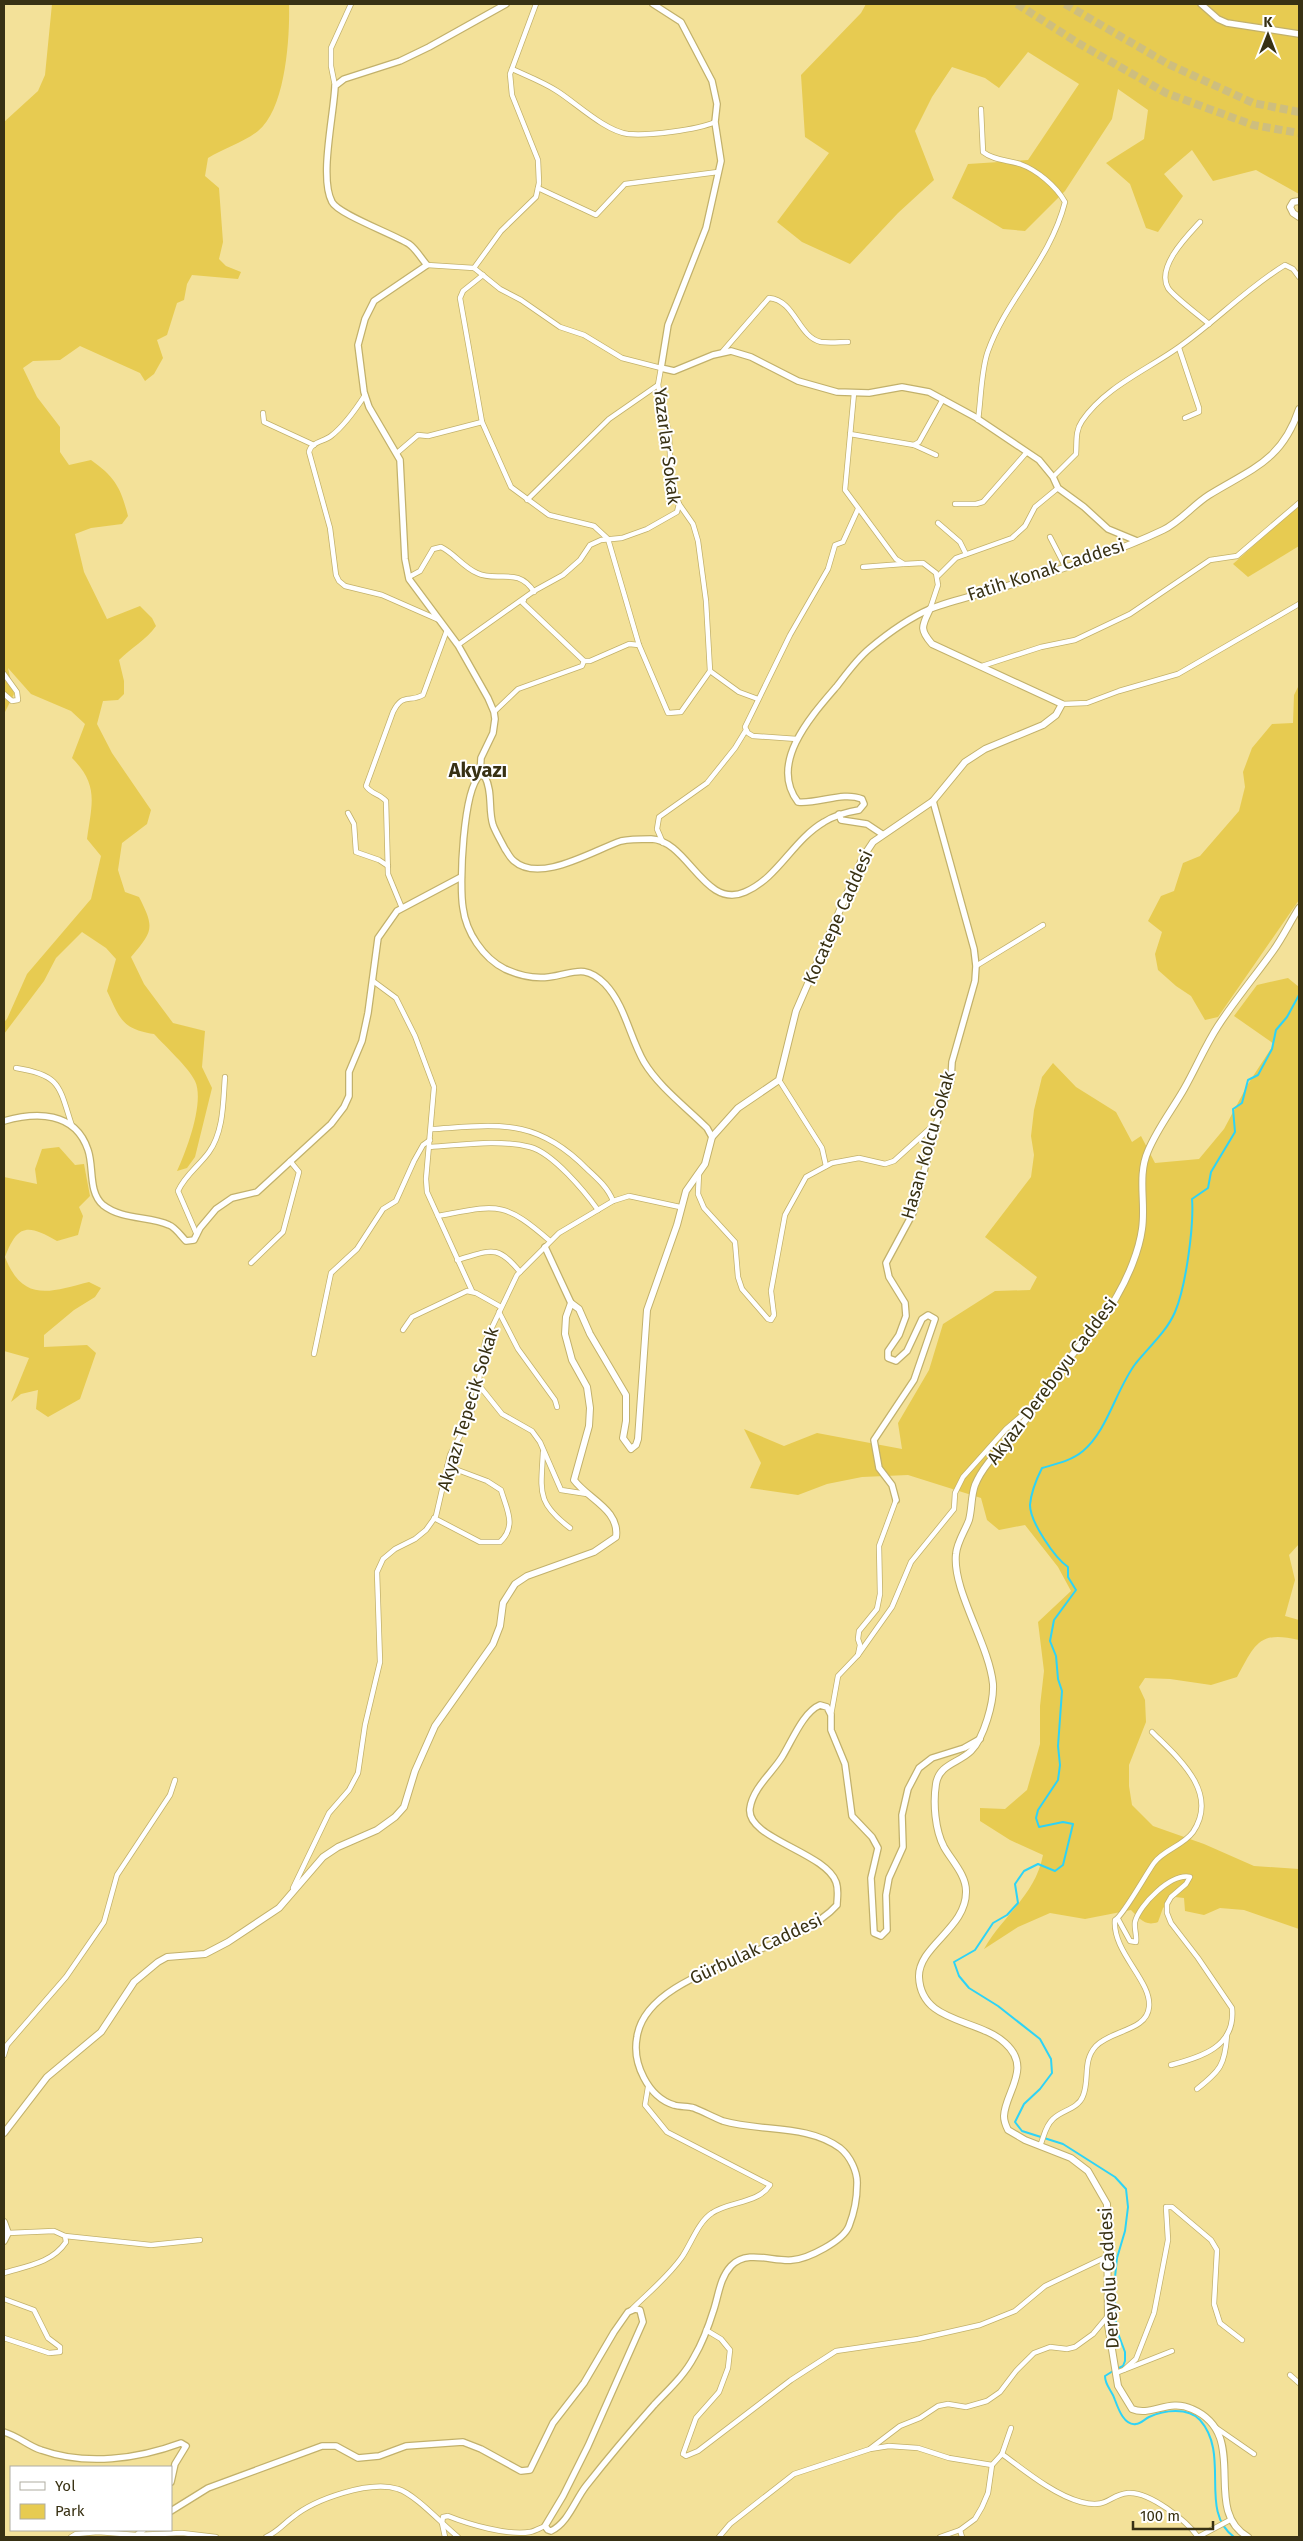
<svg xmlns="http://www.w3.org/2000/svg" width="1303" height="2541" viewBox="0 0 1303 2541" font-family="'Fira Sans',sans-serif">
<rect width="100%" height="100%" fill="#f3e199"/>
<g fill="#e7cb51">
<path d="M52,4H289C290,36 286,109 258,131C244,142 223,149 208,158L205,176L219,188L223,242L219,259L226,266L241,272L238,279L192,275L187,284L184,300L177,303L167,335L157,340L163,358L154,374L145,381L140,373L80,346L60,360L33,361L23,368L37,397L60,427V452L69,465L91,460C115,477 121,488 128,516L122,524L91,528L75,534L84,572L107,619L140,606L152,618L156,626C146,640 132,647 119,660L124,681V694L118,700L103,701L97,724L112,753L151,810L147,824L122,843L118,870L125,892L139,897C155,928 153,931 131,957L144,984L173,1023L205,1031L202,1067L212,1088L195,1157L187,1168L177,1171C186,1152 205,1102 195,1081C189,1068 165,1046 154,1034C122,1029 120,1019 107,991L116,959L106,948L82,932L56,958L44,981L4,1034V1022L7,1019L27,974L91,899L101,856L87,839C92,803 99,785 72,758L85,724L71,711L31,694L8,668L14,694L4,714V122L38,91L45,75Z"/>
<polygon points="866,4 1299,4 1299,194 1256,170 1213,181 1192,150 1164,174 1183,196 1158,232 1146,228 1130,184 1106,163 1144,139 1148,110 1118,89 1112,119 1065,191 1025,231 1003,229 952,198 968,164 1028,160 1079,84 1028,52 999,88 985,78 952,67 932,97 915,131 934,180 898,213 850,264 802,242 777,222 829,153 805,137 801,75 861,13"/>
<polygon points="1299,505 1299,546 1248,577 1233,564"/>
<polygon points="1299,685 1299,900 1218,1017 1205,1020 1191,996 1176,986 1158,970 1155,954 1162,932 1148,921 1161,896 1174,891 1183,863 1200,856 1239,811 1245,787 1243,772 1252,748 1272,724 1293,723 1294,695"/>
<path d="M1288,978L1299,987V1544L1289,1555L1295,1580L1285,1616L1299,1620V1640C1258,1630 1255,1645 1237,1677L1211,1685L1170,1679L1145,1678L1139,1687L1145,1700L1146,1722L1129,1765V1786L1132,1805L1153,1826L1204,1844L1254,1866L1299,1869V1929L1244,1910L1220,1908L1204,1915L1185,1911L1184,1898L1175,1897L1163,1908L1158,1922C1145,1927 1139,1918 1131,1910L1085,1919L1050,1913L1018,1927L984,1949C1003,1915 1035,1896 1043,1855L1010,1840L980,1821V1808L1005,1809L1027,1790L1040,1744V1706L1044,1671L1038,1622L1071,1591L1058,1567L1025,1525L999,1530L987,1520L981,1498L908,1475L862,1477L827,1484L798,1495L750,1488L761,1463L744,1429L784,1446L817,1433L902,1449L898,1423L929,1370L943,1324L995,1291L1030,1290L1037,1277L985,1237L1031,1177L1034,1155L1031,1136L1034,1110L1042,1077L1053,1063L1076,1087L1116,1112L1132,1142L1141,1136L1155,1163L1199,1159L1224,1129L1248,1084L1274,1044L1234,1016L1257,985Z"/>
<path d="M59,1147L75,1165L84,1164L90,1196L79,1207L83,1216L78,1235L57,1241C27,1223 17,1225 5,1257C23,1303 50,1292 89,1282L101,1288L95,1297L74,1310L44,1335V1347L87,1345L96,1353L80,1399L48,1417L36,1409L38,1390L21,1394L11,1402L29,1358L4,1351V1177L37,1184L35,1169L42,1149Z"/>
</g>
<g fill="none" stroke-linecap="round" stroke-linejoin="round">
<g stroke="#2ed3f6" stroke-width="2">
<path d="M1117,2369L1123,2366L1125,2361V2352L1116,2328L1114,2287L1117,2258L1125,2231L1128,2207L1126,2189L1115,2177L1063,2144L1022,2131L1015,2122L1024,2104L1040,2089L1052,2073L1051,2059L1040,2039L998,2006L969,1988L959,1976L954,1962L975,1950L993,1923L1007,1915L1018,1903L1015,1884L1024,1871L1038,1864L1055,1871L1063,1865L1073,1824L1063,1822L1039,1827L1036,1818L1038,1810L1058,1780L1060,1765L1058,1746L1062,1691L1058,1679L1056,1656L1050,1641L1054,1620L1076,1590L1068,1577V1567C1055,1558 1030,1522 1030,1505C1031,1492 1036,1480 1042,1468C1056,1464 1071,1461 1083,1451C1108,1430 1116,1389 1136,1363C1149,1347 1167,1331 1175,1312C1186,1286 1194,1226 1192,1199L1208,1188L1211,1172L1235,1132L1233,1109L1242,1103L1248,1080L1258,1075L1272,1049L1276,1030L1287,1017L1299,995"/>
<path d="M1113,2371L1105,2376C1105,2386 1112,2390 1115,2400C1118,2408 1124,2426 1136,2424C1140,2424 1145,2419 1149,2417C1164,2410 1188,2407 1200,2420C1231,2455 1198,2511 1234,2537"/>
</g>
<g stroke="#cebe7e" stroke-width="8" stroke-dasharray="8 4" stroke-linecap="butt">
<polyline points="1017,4 1078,43 1166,93 1253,125 1299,133"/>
<polyline points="1065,4 1168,64 1253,103 1299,112"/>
</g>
<defs>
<g id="minor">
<path d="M512,69C527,76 543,82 557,91C576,103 605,131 628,134C648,136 697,130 715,122"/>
<polyline points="335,86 331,66 331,48 351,4"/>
<polyline points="538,188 596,215 625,184 718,172"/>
<path d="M1200,222C1187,236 1156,267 1168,288C1174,297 1200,316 1209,324"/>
<polyline points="427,265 474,268 500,289 521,300 560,327 584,335 622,358 661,368 658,385 669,434 671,477 679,504 677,512 647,529 622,538 601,540 590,545 580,560 563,575 534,591 458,645"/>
<polyline points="474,268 501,231 536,197 539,183 538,160 512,95 510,74 536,4"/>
<polyline points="483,275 463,291 460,298 482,422 511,487 549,515 594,526 608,539 639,645 668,713 681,712 710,671 706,601 698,541 693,524 679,504"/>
<polyline points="1179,348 1199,408 1199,412 1185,418"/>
<path d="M723,351L769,298C795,300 798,337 821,342C830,343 840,342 848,342"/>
<polyline points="854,393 845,490 896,559 904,564 923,563 936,573 938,585 930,609"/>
<path d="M365,395C356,409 344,426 331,436C323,442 311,442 309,452L330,528L336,575L339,581L345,586L382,595L439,620"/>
<polyline points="263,413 264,422 314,445"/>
<path d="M978,420C981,400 981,370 988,351C1007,298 1050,261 1065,202C1056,186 1037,170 1020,164C1007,160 993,160 983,152L981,109"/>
<polyline points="850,434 914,445 919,442 943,399"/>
<polyline points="914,445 936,455"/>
<polyline points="397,453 418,435 428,436 482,422"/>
<path d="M1053,477L1076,454C1077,442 1075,431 1082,421C1105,387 1147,370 1179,347C1215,322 1247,288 1285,265L1293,269L1299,277"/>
<polyline points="527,500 609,419 658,385"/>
<polyline points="955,504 976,504 983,502 1027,452"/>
<polyline points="938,523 960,542 966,554"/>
<polyline points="1050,537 1065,566"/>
<polyline points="863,567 903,564"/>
<polyline points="938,576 956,558 1012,538 1025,526 1035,507 1058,488"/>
<path d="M409,577L420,571L433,549L441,547C454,553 463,567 477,573C497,583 518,566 534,592"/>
<polyline points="524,600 522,602 584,661"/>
<polyline points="982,666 1041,647 1075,640 1130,614 1210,560 1237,556 1299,503"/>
<polyline points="710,671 739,692 758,699"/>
<polyline points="4,674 17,692 18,700 12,701 4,694"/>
<polyline points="1062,704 1087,703 1119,691 1178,674 1299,604"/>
<polyline points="494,712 518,689 582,666 584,661 590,661 629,644 639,645"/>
<polyline points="797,739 753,736 748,733 745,727 790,635 828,569 835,545 843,542 858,509"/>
<polyline points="348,813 354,824 356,852 379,860 388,866"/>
<polyline points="663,843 657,829 659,817 707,783 735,748 746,730"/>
<path d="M402,908L388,874L386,801C380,794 371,794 366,786L393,712C403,692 409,703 423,695L447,630"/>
<polyline points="976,966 1043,925"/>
<polyline points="373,981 396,998 415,1036 434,1087 426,1179 427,1192 472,1291"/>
<path d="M16,1068C61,1075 59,1086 72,1126"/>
<polyline points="779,1080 822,1148 826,1166"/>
<path d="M432,1129C498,1125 536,1117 587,1169C598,1179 608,1188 613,1201"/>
<path d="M430,1147C462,1145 498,1139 530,1147C553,1153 585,1192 598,1210"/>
<polyline points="699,1173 698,1194 704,1208 735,1242 738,1277 742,1289 768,1319 771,1320 774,1315 771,1291 785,1215 806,1177 832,1163 859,1158 885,1164 894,1161 937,1122"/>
<path d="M438,1216C497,1205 503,1200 550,1241"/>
<path d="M197,1235L178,1191C185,1175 199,1166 209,1152C224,1131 223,1101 225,1077"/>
<path d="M457,1260C490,1251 497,1243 520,1272"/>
<polyline points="251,1263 283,1232 299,1172 290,1161"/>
<polyline points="499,1312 518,1349 555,1400 557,1407"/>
<polyline points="403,1330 412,1317 467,1291 476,1293 501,1307"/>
<polyline points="314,1354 331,1273 357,1249 383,1209 396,1201 414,1161 423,1145 430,1140"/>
<polyline points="478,1384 502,1414 532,1431 540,1442 561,1490 587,1494"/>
<path d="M543,1452C541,1492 536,1502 570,1528"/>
<path d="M434,1518L480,1542H500C517,1526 507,1510 501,1490L487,1481L447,1466"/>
<polyline points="858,1655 892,1607 911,1562 954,1509 955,1493 963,1477 1006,1429 1034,1405"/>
<polyline points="831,1715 838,1676 858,1655 860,1645 858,1639 859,1631 877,1609 880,1594 879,1546 896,1500"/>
<polyline points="293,1888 329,1813 349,1790 358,1773 365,1725 380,1662 377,1572 383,1559 395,1549 415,1539 426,1530 436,1516 450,1455 469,1419 477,1392 485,1342 517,1275 559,1233 613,1201 629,1196 680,1207"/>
<path d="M1118,1919L1130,1941L1136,1942C1137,1935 1134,1929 1135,1922C1139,1905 1171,1873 1190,1877L1186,1884L1171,1897L1167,1904V1913L1171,1923L1198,1958L1232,2008C1236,2047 1201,2057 1171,2065"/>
<polyline points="4,2055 7,2045 66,1977 104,1922 117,1875 170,1795 175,1780"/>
<path d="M1197,2089C1220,2071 1225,2065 1227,2035"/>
<path d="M1040,2146C1044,2137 1045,2126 1053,2119C1062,2110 1078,2109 1083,2096C1090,2079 1082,2061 1096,2046C1111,2030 1147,2031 1149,2007C1152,1981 1112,1952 1115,1920C1123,1916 1146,1874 1154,1863C1163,1850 1183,1846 1193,1832C1220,1792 1177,1757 1152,1732"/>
<polyline points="65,2236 151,2245 200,2240"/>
<path d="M4,2273C27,2266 52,2263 66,2242L65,2236L54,2231L8,2233"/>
<polyline points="4,2299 34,2310 48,2338 60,2347 60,2352 49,2353 4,2338"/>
<path d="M631,2310C648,2293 668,2277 682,2257C691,2244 698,2222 712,2213C729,2201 758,2204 770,2185L667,2132L645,2105L648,2087"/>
<polyline points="706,2330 721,2339 730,2350 728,2368 719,2392 696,2418 683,2454 686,2456 698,2451 791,2380 836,2351 918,2339 980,2325 1015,2311 1045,2286 1106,2257"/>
<polyline points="1125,2369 1136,2359 1154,2313 1168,2240 1166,2207 1172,2207 1211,2240 1217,2250 1214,2304 1220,2323 1242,2340"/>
<polyline points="1116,2373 1172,2351"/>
<polyline points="1290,2375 1299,2383"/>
<polyline points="1215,2427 1254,2454"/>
<polyline points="871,2448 900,2426 920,2418 938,2406 948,2404 966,2407 987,2401 1000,2392 1016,2371 1034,2353 1050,2347 1067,2349 1075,2347 1093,2334 1108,2316"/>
<path d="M1002,2454C1024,2470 1054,2495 1081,2502C1109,2509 1108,2495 1128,2493C1149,2491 1187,2521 1198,2537"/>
<polyline points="71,2537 76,2534 98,2532 136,2535 182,2533 216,2537"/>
<path d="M266,2537C279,2531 282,2525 293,2517C315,2499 370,2480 398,2489C415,2494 443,2525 458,2537"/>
<path d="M445,2537L442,2523L443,2517L448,2516C468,2524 508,2536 530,2532C535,2531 540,2528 545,2526"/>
<polyline points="719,2537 730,2524 794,2474 870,2449 889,2446 918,2448 949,2458 992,2465"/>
<polyline points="940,2537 960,2530"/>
<polyline points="962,2537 960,2530 975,2519 982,2507 988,2493 992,2465 1002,2454 1011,2428"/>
<polyline points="1198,2537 1230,2520"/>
</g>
<g id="tertiary">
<polyline points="653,4 681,22 712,81 717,104 715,122 721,161 706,228 668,325 661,368 674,371 713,355 731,351 751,357 798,381 837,392 869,393 902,387 929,392 975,417 1039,460 1053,477 1058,488 1084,507 1108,529 1137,541"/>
<polyline points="1201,4 1218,19 1227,23 1299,34"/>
<path d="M480,775L481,758L493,733L495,719L494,712L488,698L458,645L409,579L405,559L400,460L369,407L364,392L358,345L365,319L374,301L427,265C421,258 416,249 409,244C393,234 338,214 332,202C319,178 334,114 335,86L344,79L400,61L429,47L506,4"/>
<path d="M480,775L485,777C493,792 488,809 493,825C496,833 501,841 505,849C508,853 510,858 514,861C540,884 594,850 621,841C630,839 642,839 651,839C688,840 704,910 745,892C778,878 793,840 824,822C835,815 847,812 859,810L864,804L862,799C843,791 819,804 798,802C768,763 812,715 837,686C847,673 857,659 869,649C887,634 909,618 930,609"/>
<path d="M480,775C463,790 459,885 463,908C466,932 483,958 505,969C518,975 534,979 549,977C573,974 584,963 605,984C625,1005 630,1038 644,1062C659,1087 686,1107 707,1128L712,1137"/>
<polyline points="839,814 841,820 867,824 882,834"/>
<path d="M4,1121C36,1112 75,1111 88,1150C94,1167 88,1192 103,1205C122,1220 149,1216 169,1225C175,1227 181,1236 186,1241L194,1240L200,1228L216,1209L232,1198L257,1192L331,1124L344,1107L349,1096V1072L362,1041L368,1013L378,938L397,911L461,877"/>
<polyline points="545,1247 571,1303"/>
<polyline points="896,1500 892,1485 879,1468 874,1440 914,1380 935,1319 928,1315 922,1319 907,1351 896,1361 888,1358 888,1351 899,1335 906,1316 905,1303 889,1277 886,1263 913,1213 937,1122 951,1080 952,1062 975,981 976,966 974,949 933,801"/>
<path d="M4,2432C20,2437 28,2446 41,2450C86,2466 138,2459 181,2443L186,2446L175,2464L171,2482"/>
<path d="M171,2511L208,2488L322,2446H336L358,2458L379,2456L406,2446L463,2442L481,2449L521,2471L530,2470L553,2423L584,2383L614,2332L628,2312L635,2309L640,2310L643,2322L588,2446L563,2496L545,2526L548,2530L551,2531C568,2523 575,2500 586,2486C608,2458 630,2432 654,2405C668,2390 684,2376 694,2357C703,2342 709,2325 714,2309C719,2293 720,2278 731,2266C747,2249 773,2262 792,2260C808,2259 843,2241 849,2226C854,2213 857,2198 857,2185C858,2172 850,2156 840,2148C807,2124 761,2132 723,2121C713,2117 704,2112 694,2108C688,2106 680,2107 674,2105C648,2097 632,2063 637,2037C647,1968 793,1955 837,1905C837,1898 839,1890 836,1882C825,1852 745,1838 750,1808C753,1788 772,1773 782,1757C792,1741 803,1712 820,1705L827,1707L831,1715V1730L845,1764L852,1816L872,1837L878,1848L871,1878L874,1933L881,1936L887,1930L886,1895L889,1878L903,1847L902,1815L908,1789L919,1768L932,1758L964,1748L980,1739"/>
<polyline points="135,2537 143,2530"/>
</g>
<g id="secondary">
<polyline points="1299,201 1293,202 1290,207 1293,213 1299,217"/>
<path d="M4,2133L47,2077L101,2032L134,1982L158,1962L167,1957L205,1954L228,1942L279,1908L323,1857L338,1847L377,1830L395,1817L404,1807L415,1771L435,1726L493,1644L500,1626L503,1603L515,1584L527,1576L594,1552L616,1537C620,1510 588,1499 574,1480L589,1426L590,1408L587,1387L572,1360L565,1334L566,1317L571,1303L579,1309L590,1334L626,1395V1421L623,1438L631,1449L636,1445L638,1439L647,1310L677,1225L686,1191L705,1164L712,1137L738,1108L779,1080L796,1011L863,857L873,842L933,801L965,762L985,749L1043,725L1056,715L1062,704L932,644C919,629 922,626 930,609C956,599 983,594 1010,585C1061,569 1115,553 1163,530C1180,522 1193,505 1209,495C1251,469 1282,461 1299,409"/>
<polyline points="4,2222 8,2233 4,2241"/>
<path d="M1248,2537C1200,2509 1252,2435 1192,2409C1169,2398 1151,2417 1132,2409L1118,2386L1108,2325L1107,2204L1088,2171L1071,2158L1025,2140L1008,2130C1006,2126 1004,2120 1004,2116C1005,2092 1033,2068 1005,2043C978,2018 921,2024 919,1977C918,1946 967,1928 966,1891C966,1875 952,1861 944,1847C935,1830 933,1803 936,1784C939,1764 959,1763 971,1751C984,1738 994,1702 993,1684C989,1644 952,1590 956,1554C957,1542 965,1531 969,1520C972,1509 971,1496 975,1485C984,1463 1004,1446 1019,1428C1036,1408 1049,1385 1065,1364C1080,1344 1106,1317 1117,1296C1128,1277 1139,1251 1142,1229C1146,1203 1137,1176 1148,1151C1157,1129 1172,1110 1184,1089C1196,1068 1205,1046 1218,1026C1235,1000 1255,976 1273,951C1283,937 1290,922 1299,908"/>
</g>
</defs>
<use href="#minor" stroke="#c2b16b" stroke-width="6"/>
<use href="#tertiary" stroke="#c2b16b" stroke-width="8"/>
<use href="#secondary" stroke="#c2b16b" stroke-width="8"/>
<use href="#minor" stroke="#fff" stroke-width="4.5"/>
<use href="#tertiary" stroke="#fff" stroke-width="5.5"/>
<use href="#secondary" stroke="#fff" stroke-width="6"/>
</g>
<g text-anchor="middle" stroke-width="4" stroke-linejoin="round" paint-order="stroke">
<g font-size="18" fill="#383113" stroke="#fff">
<text transform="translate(667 446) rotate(83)" y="6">Yazarlar Sokak</text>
<text transform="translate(1046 570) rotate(-18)" y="6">Fatih Konak Caddesi</text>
<text transform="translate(838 917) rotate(-66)" y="6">Kocatepe Caddesi</text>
<text transform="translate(928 1145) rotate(-74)" y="6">Hasan Kolcu Sokak</text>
<text transform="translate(1052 1381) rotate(-53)" y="6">Akyazı Dereboyu Caddesi</text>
<text transform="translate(468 1409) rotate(-73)" y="6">Akyazı Tepecik Sokak</text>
<text transform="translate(756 1949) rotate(-25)" y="6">Gürbulak Caddesi</text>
<text transform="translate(1109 2278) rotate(-93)" y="6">Dereyolu Caddesi</text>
</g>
<g font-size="20" font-weight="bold" fill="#383113" stroke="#fff">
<text x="478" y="777">Akyazı</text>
</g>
</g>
<rect width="1303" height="2541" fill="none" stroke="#383113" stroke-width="10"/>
<rect x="10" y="2466" width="162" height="65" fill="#ffffff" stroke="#afada1"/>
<rect x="20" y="2482" width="25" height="8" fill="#ffffff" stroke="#afada1"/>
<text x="55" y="2491" font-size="15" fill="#383113">Yol</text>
<rect x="20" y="2504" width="25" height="15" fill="#e7cb51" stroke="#afada1"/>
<text x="55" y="2516" font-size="15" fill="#383113">Park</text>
<g transform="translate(1268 35)" stroke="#ffffff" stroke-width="4" paint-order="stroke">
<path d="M0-4L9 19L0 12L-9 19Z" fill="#383113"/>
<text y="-8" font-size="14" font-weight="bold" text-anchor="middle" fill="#383113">K</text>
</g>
<path d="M1133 2521v8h80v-8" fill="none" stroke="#383113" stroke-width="2.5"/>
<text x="1140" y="2521" font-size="15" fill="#383113" stroke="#ffffff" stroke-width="4" paint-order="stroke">100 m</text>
</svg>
